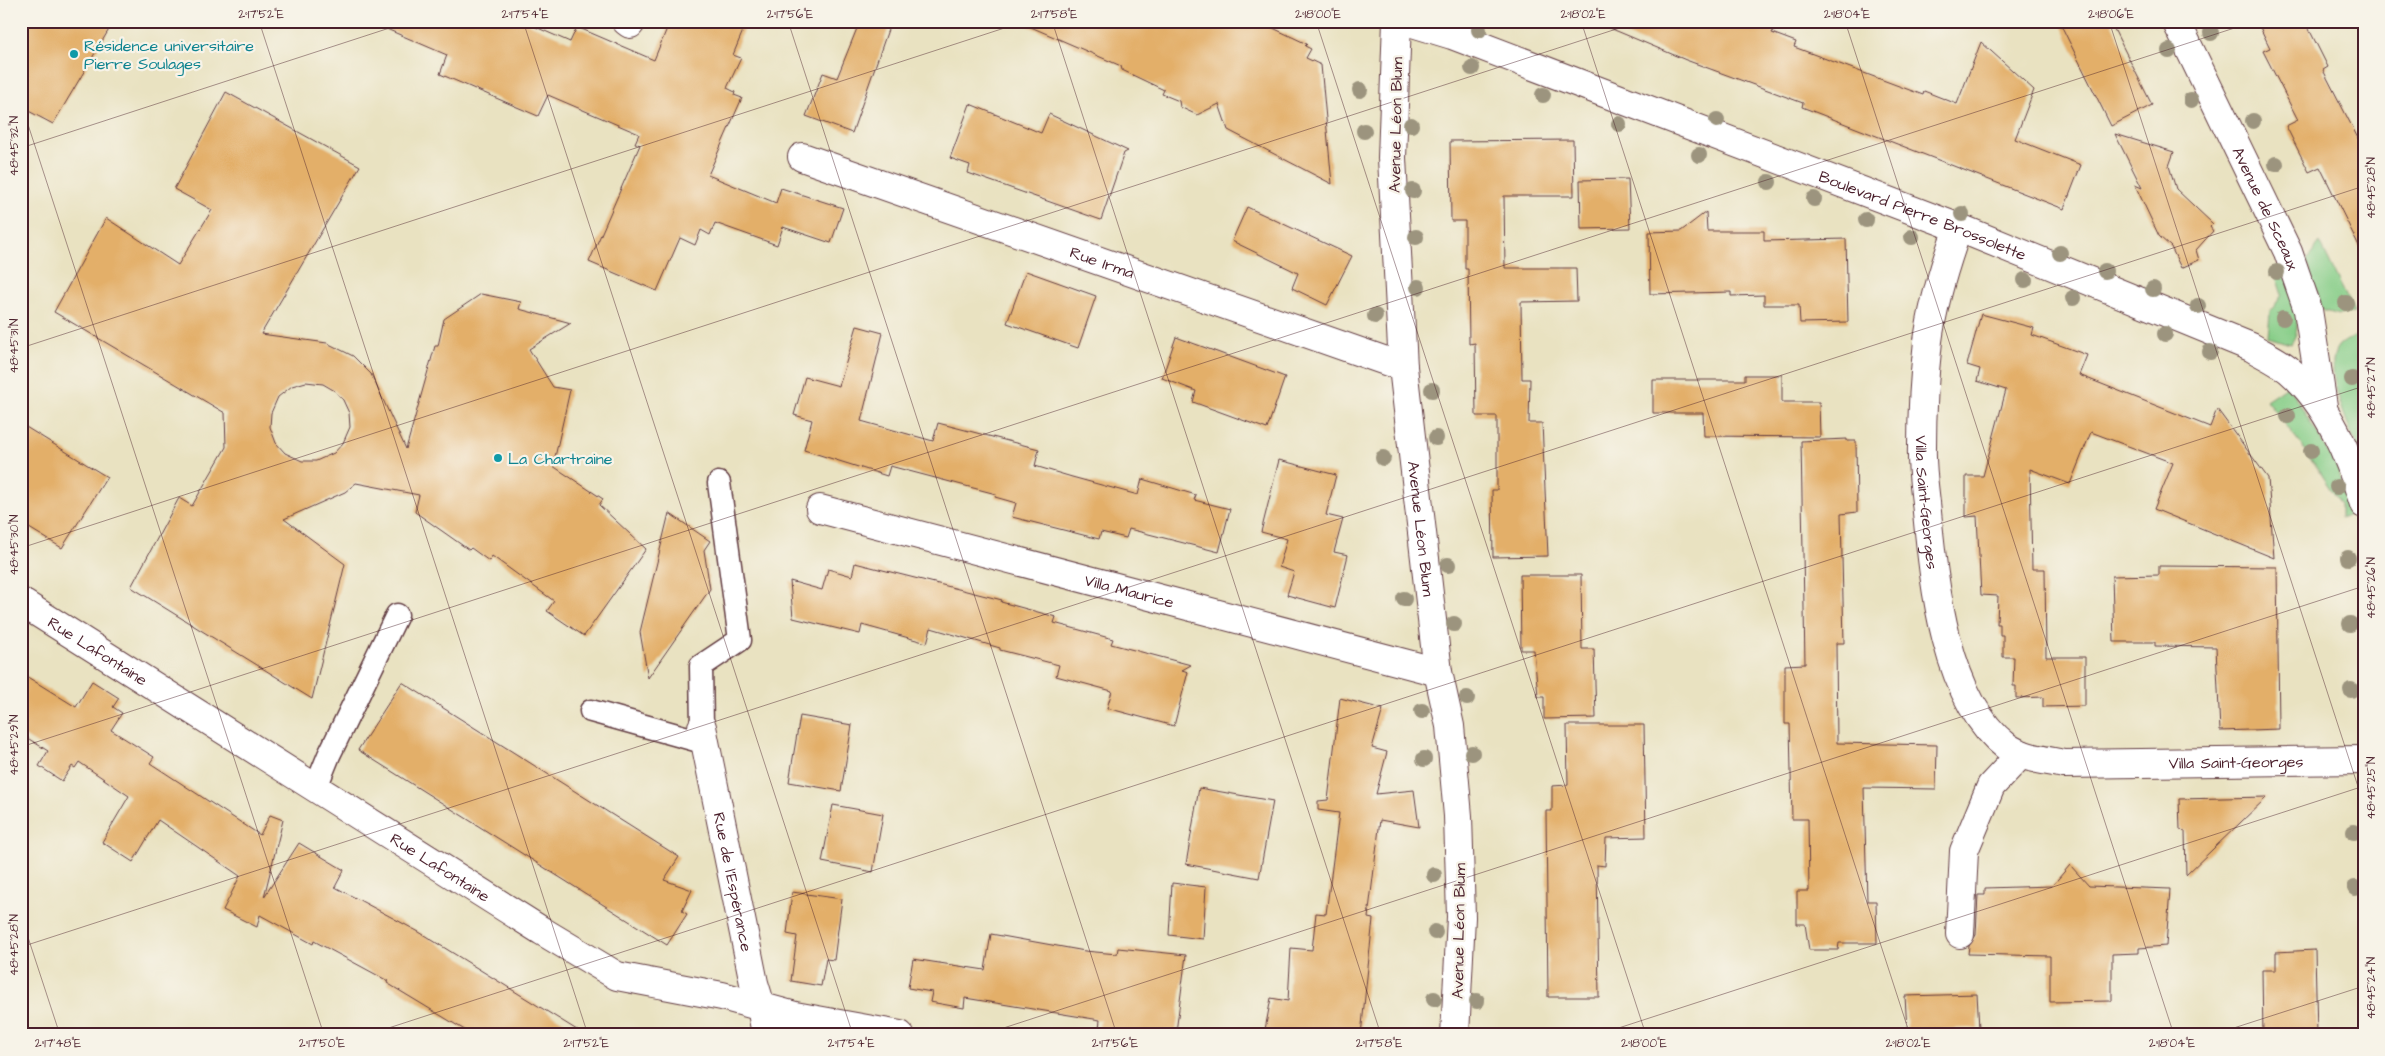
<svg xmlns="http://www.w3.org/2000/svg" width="2385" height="1056" font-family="'Architects Daughter',sans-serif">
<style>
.green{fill:#88ce89;stroke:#69765a}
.building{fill:#e3af69;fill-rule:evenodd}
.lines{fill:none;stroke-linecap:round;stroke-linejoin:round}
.service-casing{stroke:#623c42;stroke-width:25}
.minor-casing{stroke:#623c42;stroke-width:30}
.service{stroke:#fff;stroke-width:22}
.minor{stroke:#fff;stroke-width:28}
.tree{fill:#9c947e}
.ticks{fill:none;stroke:#4a1f2b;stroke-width:1;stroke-opacity:0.45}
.culture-dot{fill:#0f9aa8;stroke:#f7f3e8;stroke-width:2}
.labels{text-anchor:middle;stroke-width:4.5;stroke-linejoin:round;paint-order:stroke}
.culture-label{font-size:16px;fill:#0d838f;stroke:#f7f3e8;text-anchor:start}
.street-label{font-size:16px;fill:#4a1f2b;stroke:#f7f3e8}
.neatline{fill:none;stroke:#4a1f2b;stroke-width:2}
.ticks-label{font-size:12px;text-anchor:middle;fill:#4a1f2b}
</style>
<rect width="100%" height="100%" fill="#f7f3e8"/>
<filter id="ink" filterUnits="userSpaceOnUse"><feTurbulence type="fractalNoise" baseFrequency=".02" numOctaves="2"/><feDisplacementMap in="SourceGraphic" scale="10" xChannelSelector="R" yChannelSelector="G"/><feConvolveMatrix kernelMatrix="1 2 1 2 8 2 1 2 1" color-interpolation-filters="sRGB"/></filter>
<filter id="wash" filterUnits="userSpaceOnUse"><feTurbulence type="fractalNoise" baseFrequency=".0096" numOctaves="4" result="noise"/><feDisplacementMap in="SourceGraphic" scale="20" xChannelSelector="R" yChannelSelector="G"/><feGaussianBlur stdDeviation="1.12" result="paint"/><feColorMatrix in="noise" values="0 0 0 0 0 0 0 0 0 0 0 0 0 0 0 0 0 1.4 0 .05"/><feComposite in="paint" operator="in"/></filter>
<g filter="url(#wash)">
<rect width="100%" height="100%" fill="#e9e2c1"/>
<path class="green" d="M2320,243L2354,312L2339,315L2322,310L2306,261Z
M2283,267C2289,286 2307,328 2290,344L2268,337L2270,312L2282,295L2274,271Z
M2363,332L2364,334V462C2354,439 2319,366 2339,346C2345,340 2356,336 2363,332Z
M2288,385L2337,467L2353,513L2340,518V504L2300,443L2266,400Z"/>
<g id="blocks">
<path class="building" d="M21,21H114L53,124L21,107Z
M368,21H522L570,42L577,27L654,60L670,21H747L733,55L741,58L727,88L735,92L734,95L742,98L708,175L776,203L781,188L843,208L831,243L783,227L777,245L715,223L710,235L701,230L695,245L680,238L657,291L589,262L640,145L635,143L639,134L548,95L538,116L440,74L447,55Z
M860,21H891L852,133L806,116L823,73L837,78Z
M1017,21H1258L1307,44L1305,46L1311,49L1306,58L1321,65L1332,184L1228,130L1219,104L1197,115L1180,107L1179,101L1162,94L1164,90L1122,70L1121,66Z
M1593,21H1777L1772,33L1796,42L1794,47L1923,95L1924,91L1957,104L1981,42L2034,90L2015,139L2081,165L2064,209L1802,107L1803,103L1686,60Z
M2059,21H2110L2152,105L2111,126Z
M2257,21H2305L2328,67L2323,70L2364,150V256L2320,167L2309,172L2286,126L2298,120L2263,51L2270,48Z
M226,92L360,166L261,334L327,343L353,356L371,374L406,449L435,346H438L444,319L481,294L521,302L519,309L571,323L529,349L553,387L570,390L553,466L603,499L599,505L646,549L584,636L547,611L554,601L492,556L489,561L471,548L469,550L415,512L419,495L356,483L345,492L284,519L345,564L312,699L131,587L179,498L192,506L226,447L225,413L54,312L106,218L178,265L212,210L174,189ZM306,382L323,384L335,391L343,400L349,413L350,427L343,443L334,453L316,461H302L285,453L276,443L270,427L271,413L278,397L292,386Z
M970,104L1041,133L1049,114L1128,151L1124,153L1101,220L968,173L970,165L950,158Z
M2115,134L2174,152L2169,166L2176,189L2213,224L2210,227L2213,231L2196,250L2199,260L2181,268L2171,247L2159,236L2135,185L2142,188Z
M1573,140L1574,196H1504L1505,268H1576L1577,301L1521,302L1522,379H1530L1529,423H1542L1548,556L1493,557L1492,490H1497V416H1476L1475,343L1469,344L1468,269H1465V221H1451L1450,141Z
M1628,179L1630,228L1581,229L1580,180Z
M1247,207L1352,256L1327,305L1292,288L1298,273L1232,241Z
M1706,212L1707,231H1764V241L1846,239L1848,322L1800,323L1799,305H1764V295L1731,296V292L1650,294L1649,232L1681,231Z
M1026,271L1096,296L1078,348L1007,323Z
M1981,314L2034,328L2032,335L2087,355L2079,375L2210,427L2217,409L2268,478L2274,558L2154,509L2173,463L2091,432L2070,484L2030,469L2032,569H2045L2046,657H2085V706L2043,707V697L2016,698V686H2013L2014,657H2003V635H2000V624H1997L1998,596L1981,595L1977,516L1966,517V476H1983L2006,390L1977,381L1980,369L1967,365Z
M857,326L883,333L861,421L933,441L938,423L1039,449L1035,466L1072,477L1138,495L1142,479L1196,495L1194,500L1230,509L1219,552L1129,529L1126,538L1101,532L1099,539L1012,517L1016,503L995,497L996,494L890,466L887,476L804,450L812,420L794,415L805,377L839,386Z
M1176,337L1285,377L1267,429L1193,402L1196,391L1162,378Z
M1745,375H1782V402H1819L1820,437L1704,436L1703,413H1653V380H1745Z
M21,424L107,477L62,548L21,523Z
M1847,439V441H1856L1857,512L1841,514L1844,643H1836L1837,743L1937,745L1936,789L1864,788L1867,901H1876L1877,943H1839L1838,950H1809L1805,924H1797V891H1809L1808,819H1792L1790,724H1785V665L1805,664L1801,441Z
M1279,460L1336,475L1326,515L1343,519L1334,552L1348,555L1335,608L1287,595L1294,572L1279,567L1287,539L1261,532Z
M669,513L710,541L704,550L710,589L648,678L640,632Z
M855,563L1002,600L1001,602L1056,617L1054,623L1113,639L1111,644L1191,665L1182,670L1188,672L1174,726L1107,708L1112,691L1056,676L1059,665L1000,650V648L931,628L927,643L862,625L860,634L793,618L790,581L822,590L828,569L852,576Z
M2159,566L2277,567L2279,729L2220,731L2216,647L2155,646V642H2114L2112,576L2159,575Z
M1520,575H1581L1582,649H1594L1596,718L1544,719V697H1538L1534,650H1521Z
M21,673L76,707L92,681L119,698L113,707L122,713L111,730L154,757L150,763L260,835L270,815L283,820L264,897L299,843L344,870L335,887L419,932L585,1035H473L387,983L388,981L314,941L313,944L260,915L257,927L223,910L240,876L158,820L133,862L102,842L129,796L79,762L75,768L72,766L62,781L39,766L48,751L21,734Z
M402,682L679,857L664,880L692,890L682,911L687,914L667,945L358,750Z
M1340,698L1383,709L1372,748L1387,752L1376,794L1414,790L1419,827L1380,820L1368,918L1373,919L1361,1035H1264L1271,998L1288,1001L1291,948L1312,950L1316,913L1326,914L1339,813L1318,810V801L1328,800Z
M800,716L852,725L841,791L789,782Z
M1567,725H1644L1646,837L1606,838L1605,866L1597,865L1599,997H1548L1546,811H1552V786L1568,785Z
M1199,788L1273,801L1259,878L1186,864Z
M2267,797L2186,875L2185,831L2180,830L2179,799Z
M833,805L883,814L873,872L822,862Z
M2070,865L2089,886L2170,889L2166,946L2139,948V953L2112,954V1001L2050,1002V956L1968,954L1969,946L1976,935L1978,895H1985V888L2052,886Z
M1172,883L1206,887L1203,939L1169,935Z
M792,892L842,899L834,960L826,959L821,986L791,981L797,936L787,934Z
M991,934L1085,951L1117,954L1118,948L1186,955L1176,1032L1167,1030L1166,1035H1146L1099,1029L1100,1020L965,998L964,1008L930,1002L932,992L908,988L913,959L985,970Z
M2315,950L2317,1035H2263L2262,970H2276V952Z
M1977,994L1979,1028L1907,1030L1905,996Z"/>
</g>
</g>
<g filter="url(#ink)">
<use href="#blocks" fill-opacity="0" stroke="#623c42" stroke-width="1"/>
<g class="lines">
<defs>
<path id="service" d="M591,711L706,743
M702,727L701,666L740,640L719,483
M316,787L329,755L397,615"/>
<g id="minor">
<path d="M626,21L630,24"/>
<path id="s1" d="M1397,21L1392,158L1403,367L1438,672L1450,726L1458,816L1461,917L1455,1035"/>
<path id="s2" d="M1406,21L1452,35L1962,229L2251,347C2264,355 2279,361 2290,371C2329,405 2349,456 2364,504"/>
<path id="s3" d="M2176,21L2288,252L2308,310L2323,406"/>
<path id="s4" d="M802,157L1403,367"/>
<path id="s5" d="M1958,228C1945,264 1933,303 1928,341C1924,376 1922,413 1922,447C1921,468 1925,491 1927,512C1934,583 1945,699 2006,746C2022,758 2045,760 2064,764L2364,760"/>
<path id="s6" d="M820,509L1438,672"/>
<path id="s7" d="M21,602L542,931L617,976L722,996L795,1016L900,1035"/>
<path id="s8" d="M702,727L754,983L761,1006L766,1035"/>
<path d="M1960,934L1964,851L1991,786L2021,754"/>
</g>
</defs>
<use href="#service" class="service-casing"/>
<use href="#minor" class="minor-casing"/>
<use href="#service" class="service"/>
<use href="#minor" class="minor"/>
</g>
<g class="tree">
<circle cx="1479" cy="30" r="8"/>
<circle cx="2211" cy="33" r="8"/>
<circle cx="2169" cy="51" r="8"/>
<circle cx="1472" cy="68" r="8"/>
<circle cx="1360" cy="90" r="8"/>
<circle cx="1543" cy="95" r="8"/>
<circle cx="2191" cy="100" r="8"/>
<circle cx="1717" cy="120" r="8"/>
<circle cx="2253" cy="121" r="8"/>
<circle cx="1619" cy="124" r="8"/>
<circle cx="1411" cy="125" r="8"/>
<circle cx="1364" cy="131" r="8"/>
<circle cx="1699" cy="155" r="8"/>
<circle cx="2276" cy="164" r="8"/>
<circle cx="1769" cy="182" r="8"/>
<circle cx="1413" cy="191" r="8"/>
<circle cx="1814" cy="199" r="8"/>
<circle cx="1962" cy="214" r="8"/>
<circle cx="1866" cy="220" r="8"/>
<circle cx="1416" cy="237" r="8"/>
<circle cx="1912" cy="237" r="8"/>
<circle cx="2060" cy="253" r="8"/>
<circle cx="2105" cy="271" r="8"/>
<circle cx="2277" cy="272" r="8"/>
<circle cx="2025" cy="280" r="8"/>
<circle cx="1418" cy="287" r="8"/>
<circle cx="2153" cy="289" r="8"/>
<circle cx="2073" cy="298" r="8"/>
<circle cx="2346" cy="303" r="8"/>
<circle cx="2198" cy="306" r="8"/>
<circle cx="1375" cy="316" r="8"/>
<circle cx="2283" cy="318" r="8"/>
<circle cx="2165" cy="334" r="8"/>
<circle cx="2210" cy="352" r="8"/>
<circle cx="2352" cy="379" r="8"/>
<circle cx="1432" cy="390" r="8"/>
<circle cx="2288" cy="416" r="8"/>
<circle cx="1436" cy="438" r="8"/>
<circle cx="2311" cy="451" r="8"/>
<circle cx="1383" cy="458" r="8"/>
<circle cx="2337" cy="487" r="8"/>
<circle cx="2348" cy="558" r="8"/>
<circle cx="1448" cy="565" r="8"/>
<circle cx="1404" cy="599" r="8"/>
<circle cx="1454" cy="624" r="8"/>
<circle cx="2350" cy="624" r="8"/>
<circle cx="2351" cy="690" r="8"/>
<circle cx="1467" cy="698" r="8"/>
<circle cx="1422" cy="711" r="8"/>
<circle cx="1472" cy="753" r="8"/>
<circle cx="1424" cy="759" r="8"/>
<circle cx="2354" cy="832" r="8"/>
<circle cx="1434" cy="875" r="8"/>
<circle cx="2355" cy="888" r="8"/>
<circle cx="1435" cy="932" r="8"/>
<circle cx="1434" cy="999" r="8"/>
<circle cx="1477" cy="1001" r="8"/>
</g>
</g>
<path class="ticks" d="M259,21L588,1035M523,21L853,1035M788,21L1117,1035M1052,21L1381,1035M1316,21L1646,1035M1581,21L1910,1035M1845,21L2174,1035M2109,21L2364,805M21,103L324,1035M21,148L411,21M21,348L1026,21M21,548L1641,21M21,747L2256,21M21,916L60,1035M21,947L2364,186M367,1035L2364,386M982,1035L2364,586M1597,1035L2364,786M2212,1035L2364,986"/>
<g class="culture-dot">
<circle cx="74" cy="54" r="5"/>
<circle cx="498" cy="458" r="5"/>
</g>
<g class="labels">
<g class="culture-label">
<text x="84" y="51">Résidence universitaire<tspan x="84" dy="18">Pierre Soulages</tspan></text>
<text x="508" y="464">La Chartraine</text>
</g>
<g class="street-label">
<text transform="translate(1395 125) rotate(-89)" y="6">Avenue Léon Blum</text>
<text dy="6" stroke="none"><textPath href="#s3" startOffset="208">Avenue de Sceaux</textPath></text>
<text dy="6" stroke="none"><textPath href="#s2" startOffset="552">Boulevard Pierre Brossolette</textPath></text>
<text dy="6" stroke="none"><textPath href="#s4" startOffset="318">Rue Irma</textPath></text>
<text dy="6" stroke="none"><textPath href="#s5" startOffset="279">Villa Saint-Georges</textPath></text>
<text dy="6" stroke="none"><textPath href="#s1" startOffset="509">Avenue Léon Blum</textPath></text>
<text dy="6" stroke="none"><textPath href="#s6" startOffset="320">Villa Maurice</textPath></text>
<text dy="6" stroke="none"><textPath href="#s7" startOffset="91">Rue Lafontaine</textPath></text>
<text dy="6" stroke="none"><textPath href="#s5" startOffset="775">Villa Saint-Georges</textPath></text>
<text dy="6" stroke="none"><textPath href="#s7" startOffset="496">Rue Lafontaine</textPath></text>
<text dy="6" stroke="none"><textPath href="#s8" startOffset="158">Rue de l'Espérance</textPath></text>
<text transform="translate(1458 931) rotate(-89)" y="6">Avenue Léon Blum</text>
</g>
</g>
<rect width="2385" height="1056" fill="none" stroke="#f7f3e8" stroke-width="55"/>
<rect x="28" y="28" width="2330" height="1000" class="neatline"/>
<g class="ticks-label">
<text x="261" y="18">2°17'52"E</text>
<text x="525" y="18">2°17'54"E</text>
<text x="790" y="18">2°17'56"E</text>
<text x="1054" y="18">2°17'58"E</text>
<text x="1318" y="18">2°18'00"E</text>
<text x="1583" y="18">2°18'02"E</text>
<text x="1847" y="18">2°18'04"E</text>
<text x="2111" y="18">2°18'06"E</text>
<text transform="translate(14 146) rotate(-90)" y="4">48°45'32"N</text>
<text transform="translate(2371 188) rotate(-90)" y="4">48°45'28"N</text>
<text transform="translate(14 346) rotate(-90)" y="4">48°45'31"N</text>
<text transform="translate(2371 388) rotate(-90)" y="4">48°45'27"N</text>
<text transform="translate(14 545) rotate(-90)" y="4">48°45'30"N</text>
<text transform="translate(2371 588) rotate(-90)" y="4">48°45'26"N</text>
<text transform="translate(14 745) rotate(-90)" y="4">48°45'29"N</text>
<text transform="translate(2371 788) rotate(-90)" y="4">48°45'25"N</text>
<text transform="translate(14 945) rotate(-90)" y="4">48°45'28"N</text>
<text transform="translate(2371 988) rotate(-90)" y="4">48°45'24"N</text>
<text x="58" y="1047">2°17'48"E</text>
<text x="322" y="1047">2°17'50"E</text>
<text x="586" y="1047">2°17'52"E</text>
<text x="851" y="1047">2°17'54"E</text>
<text x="1115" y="1047">2°17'56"E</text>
<text x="1379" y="1047">2°17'58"E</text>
<text x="1644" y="1047">2°18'00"E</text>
<text x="1908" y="1047">2°18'02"E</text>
<text x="2172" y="1047">2°18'04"E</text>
</g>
</svg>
